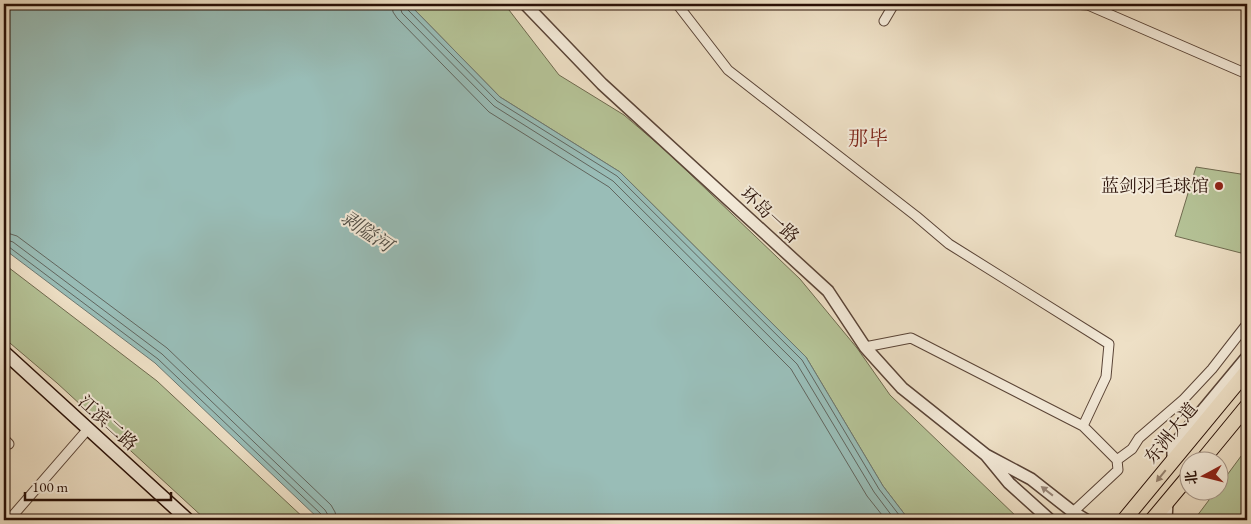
<svg xmlns="http://www.w3.org/2000/svg" width="1251" height="524" font-family="'EB Garamond','Noto Serif SC',serif">
<style>
.green{fill:#b5c397;stroke:#6f6a4f}
.water{fill:#99bdb7;stroke:#6c7871}
.lines{fill:none;stroke-linecap:round;stroke-linejoin:round}
.shore{stroke:#61665f;stroke-width:1}
.minor-casing{stroke:#5a4437;stroke-width:11}
.tertiary-casing{stroke:#5a4437;stroke-width:14}
.secondary-casing{stroke:#291007;stroke-width:15}
.primary-casing{stroke:#291007;stroke-width:16}
.minor{stroke:#f4ebda;stroke-width:9}
.tertiary{stroke:#f4ebda;stroke-width:11}
.secondary{stroke:#f4ebda;stroke-width:12}
.primary{stroke:#eee0c6;stroke-width:14}
.oneway{fill:#958270}
.oneway2{fill:#99887b}
.poi-dot{fill:#8f2418;stroke:#f4ebda;stroke-width:2}
.labels{text-anchor:middle;stroke-width:4;stroke-linejoin:round;paint-order:stroke}
.poi-label{font-size:18px;fill:#291007;stroke:#f4ebda;text-anchor:end}
.street-label{font-size:18px;fill:#291007;stroke:#f4ebda}
.water-label{font-size:19px;font-style:italic;fill:#504d45;stroke:#f4ebda}
.quarter-label{font-size:20px;fill:#7a1f14;stroke:#f4ebda}
</style>
<rect width="100%" height="100%" fill="#eee0c6"/>
<filter id="stains"><feTurbulence type="fractalNoise" baseFrequency=".004" numOctaves="4"/><feColorMatrix values="0 0 0 0 .2 0 0 0 0 .09 0 0 0 0 .02 0 0 0 .5 -.17"/></filter>
<radialGradient id="worn" r=".72"><stop offset=".6" stop-color="#630" stop-opacity="0"/><stop offset="1" stop-color="#630" stop-opacity=".3"/></radialGradient>
<path class="green" d="M409,4H502L509,10L559,75L624,115L665,150L800,279L857,348L890,395L1020,520H909L883,486L806,357L620,172L500,97Z
M1196,167L1247,175V231L1241,253L1175,236Z
M4,264L157,381L306,520H206L57,383L4,338Z
M1247,448V520H1194L1215,492H1218L1219,486Z"/>
<path class="water" d="M4,4H409L500,97L620,172L806,357L883,486L909,520H320L155,363L4,249Z"/>
<g class="lines">
<path class="shore" d="M392,4L393,12L397,18L489,112L609,187L791,369L867,496L886,520
M399,4L402,13L494,106L613,181L797,364L874,492L895,520
M405,4L407,9L497,101L617,176L802,360L879,489L903,520
M4,232L17,236L167,348L331,505L335,512L337,520
M4,239L13,242L162,354L325,510L328,515L329,520
M4,246L9,247L158,359L321,514L323,520"/>
<defs>
<path id="minor" d="M677,4L728,70L916,216L949,244L1109,344L1106,377L1083,426L1117,460L1118,470L1073,512
M963,4H977
M1073,4L1088,5L1247,74
M884,21L894,4
M865,347L911,338L1083,426
M4,439L9,444
M1117,460L1132,449L1139,438L1183,400L1212,369L1247,324
M9,520L88,429"/>
<path id="tertiary" d="M525,4L602,84L828,291L865,347L902,388L986,455
M1173,460V446L1247,357
M1050,520L1009,483L986,455L1031,479L1073,512L1086,520
M1166,520L1167,502"/>
<path id="secondary" d="M4,352L188,520"/>
<path id="primary" d="M1201,462L1247,406
M1124,520L1247,371
M1152,520L1188,477"/>
</defs>
<use href="#minor" class="minor-casing"/>
<use href="#tertiary" class="tertiary-casing"/>
<use href="#secondary" class="secondary-casing"/>
<use href="#primary" class="primary-casing"/>
<use href="#minor" class="minor"/>
<use href="#tertiary" class="tertiary"/>
<use href="#secondary" class="secondary"/>
<use href="#primary" class="primary"/>
</g>
<defs><path id="oneway-solid" d="M-6-.8H1V-3.2L6.5 0L1 3.2V.8H-6Z" transform="scale(1.25)"/></defs>
<use class="oneway" href="#oneway-solid" transform="translate(1161 476) rotate(129)"/>
<use class="oneway2" href="#oneway-solid" transform="translate(1047 491) rotate(-142)"/>
<circle class="poi-dot" cx="1219" cy="186" r="5"/>
<g class="labels">
<g class="poi-label">
<text x="1209" y="192">蓝剑羽毛球馆</text>
</g>
<g class="street-label">
<text transform="translate(770 215) rotate(43)" y="6">环岛一路</text>
<text transform="translate(108 423) rotate(42)" y="6">江滨二路</text>
<text transform="translate(1171 433) rotate(-51)" y="6">东洲大道</text>
</g>
<g class="water-label">
<text transform="translate(367 231) rotate(34)" y="7">剥隘河</text>
</g>
<g class="quarter-label">
<text x="868" y="145">那毕</text>
</g>
</g>
<rect width="1251" height="524" fill="none" stroke="#eee0c6" stroke-width="20"/>
<rect x="5" y="5" width="1241" height="514" fill="none" stroke="#291007" stroke-width="2.5"/>
<rect x="10" y="10" width="1231" height="504" fill="none" stroke="#291007"/>
<g transform="translate(1204 476) rotate(263)"><circle r="24" fill="#f4ebda" stroke="#a39386"/>
<path d="M0-4L9 19L0 12L-9 19Z" fill="#8f2418"/>
<text y="-8" font-size="14" font-weight="bold" text-anchor="middle" fill="#291007">北</text>
</g>
<path d="M25 492v8h146v-8" fill="none" stroke="#291007" stroke-width="2.5"/>
<text x="32" y="492" font-size="15" fill="#291007" stroke="#f4ebda" stroke-width="4" paint-order="stroke">100 m</text>
<rect width="100%" height="100%" filter="url(#stains)"/>
<rect width="100%" height="100%" fill="url(#worn)"/>
</svg>
